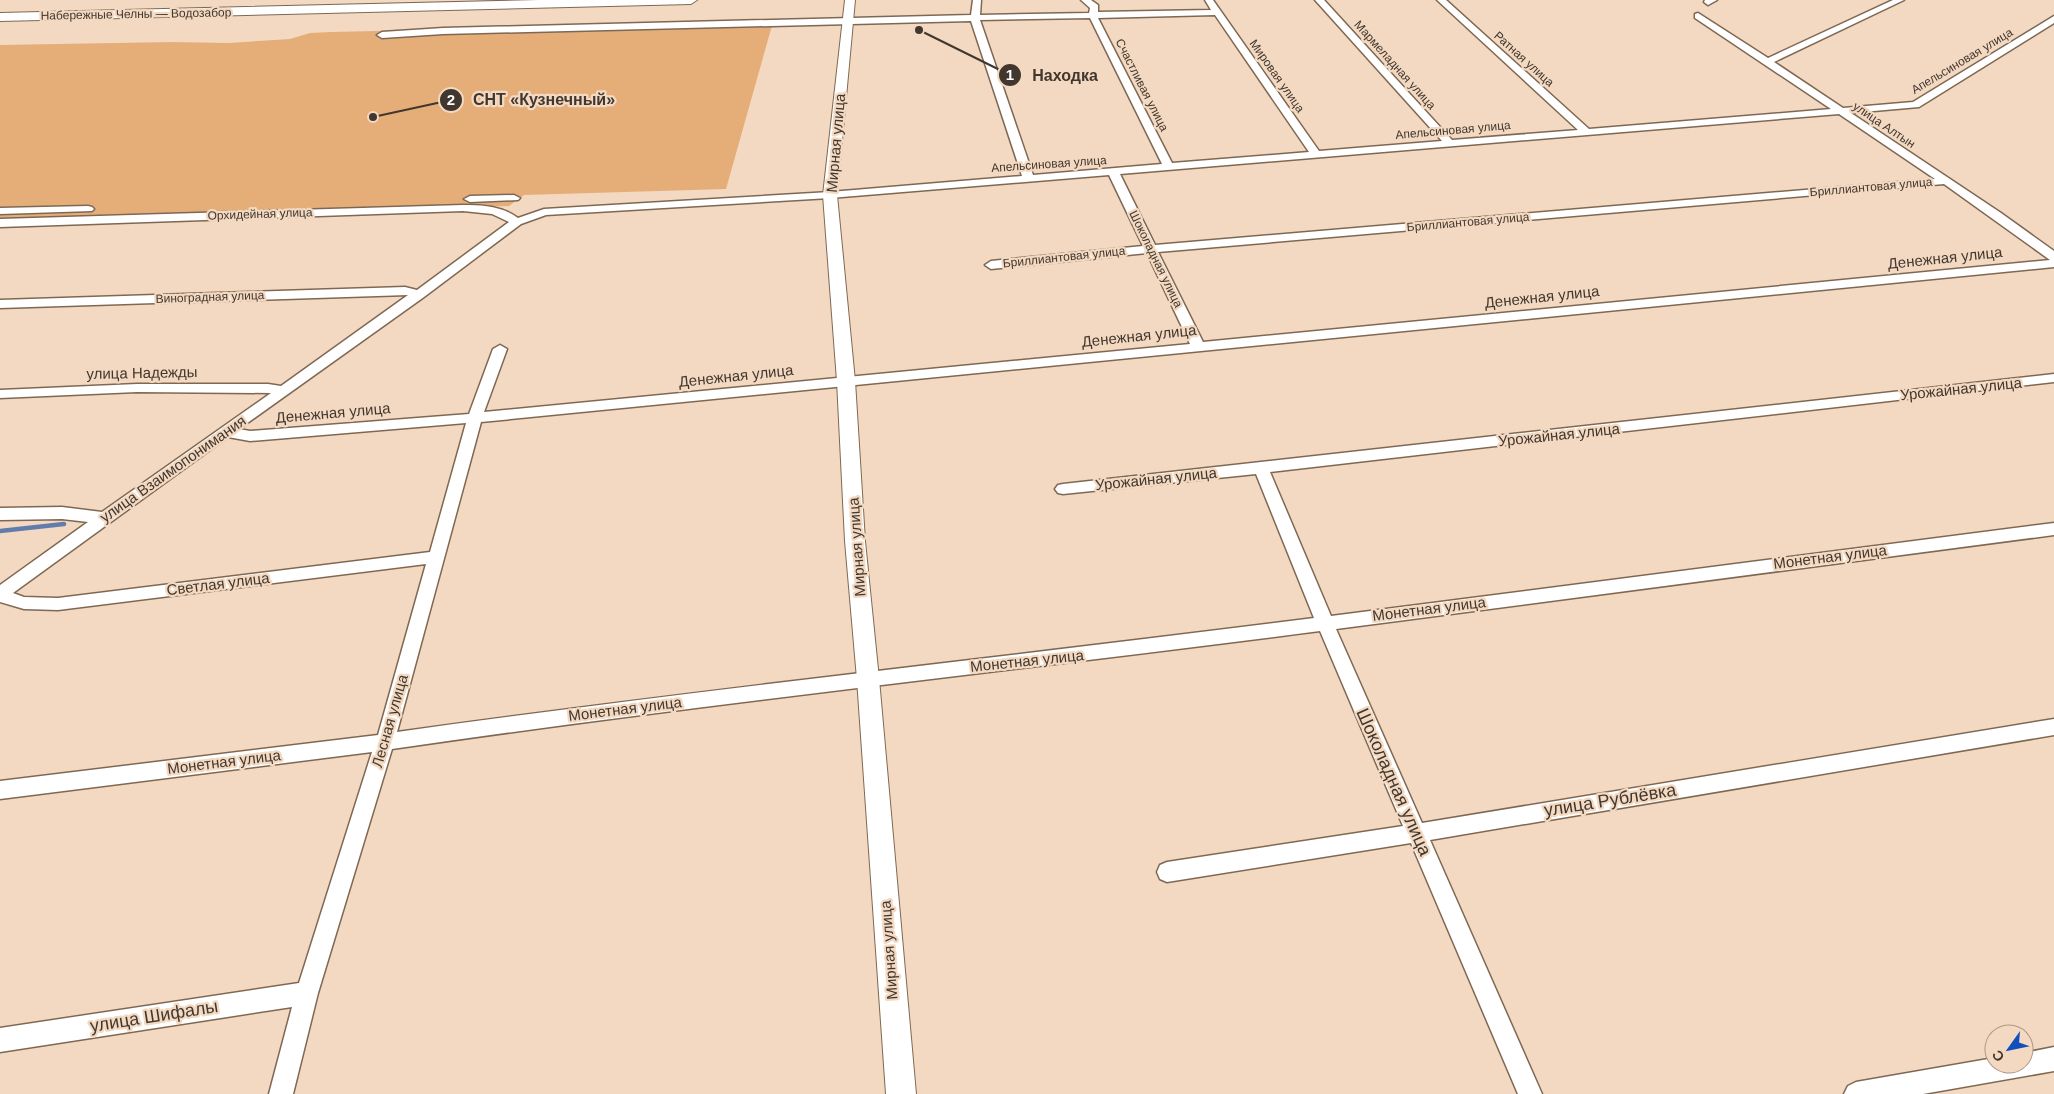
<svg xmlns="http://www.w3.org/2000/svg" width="2054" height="1094" font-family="Arial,sans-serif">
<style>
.green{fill:#e5ae79}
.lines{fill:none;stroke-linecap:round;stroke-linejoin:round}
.stream{stroke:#627cac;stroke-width:4.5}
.minor-casing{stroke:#7f6853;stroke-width:3}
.tertiary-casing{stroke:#7f6853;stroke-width:2}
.secondary-casing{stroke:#7f6853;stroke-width:2}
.minor{fill:#fff;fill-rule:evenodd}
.tertiary{fill:#fff;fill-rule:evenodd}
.secondary{fill:#fff;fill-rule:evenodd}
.labels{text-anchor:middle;stroke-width:4.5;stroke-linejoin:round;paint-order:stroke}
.far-street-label{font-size:12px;fill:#42372e;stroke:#f3d9c1}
.street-label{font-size:15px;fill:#42372e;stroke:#f3d9c1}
.near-street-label{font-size:18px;fill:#42372e;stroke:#f3d9c1}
.leader{fill:none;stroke:#42372e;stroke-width:2}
.callout-dot{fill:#42372e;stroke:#f3d9c1;stroke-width:2}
.mark-label{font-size:15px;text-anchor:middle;font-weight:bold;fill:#fff}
.callout-label{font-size:16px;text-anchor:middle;font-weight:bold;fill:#42372e;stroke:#f3d9c1;stroke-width:4.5;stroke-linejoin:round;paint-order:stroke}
</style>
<rect width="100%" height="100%" fill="#f3d9c1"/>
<path class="green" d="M773,22L726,189L524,195L509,206L0,219V45L172,42L229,43L290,39L310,33L331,32Z"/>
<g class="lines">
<path class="stream" d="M0,531L64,524"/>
<defs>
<path id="minor" d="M973,0H981L980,15L1089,13L1090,8L1081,0H1091L1098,5V12L1211,10L1205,0H1213L1319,151L1442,141L1315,0H1324L1452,140L1578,130L1437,0H1446L1589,129L1831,109L1695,18V14L1698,13L1768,58L1893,0H1904L1774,62L1843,108L1913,102L2054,16V23L1919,107L1851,113L2001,213L2054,251V267L481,422L397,732C702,689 1009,657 1314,618L1256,474L1063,494L1058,493L1055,489L1058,485L1063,484L2054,374V382L1270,472L1331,616L2054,523V535L1336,629L1422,823L2054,719V735L1430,840L1542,1094H1518L1411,843L1167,882L1160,879L1157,872L1160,865L1167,862L1403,826L1320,631C1011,671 701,704 392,749L318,993L293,1094H269L292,1007L0,1052V1028L299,983L372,752L0,799V781L378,735L426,564L58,610L24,609L0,602V585L88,522L62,519L0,520V508L62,507L102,512L271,393L137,392L0,398V390L137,384H268L281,386L408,295L0,308V300L405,287L417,290L509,222L492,214L463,211L0,227V219L463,205C482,205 502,206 518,218L544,209L830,192L1022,176L971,21L443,34L382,38L377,35L382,32L443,28L971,15ZM1215,15L1309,152L1172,163L1098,18ZM1090,18L1162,164L1033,175L980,20ZM1839,114L1935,179L1155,245L1120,174ZM1109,175L1143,246L991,261L985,265L991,269L1147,253L1190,344L484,412L507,349L500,345L493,349L469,414L250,431L239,429L424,297L521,224L546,215L830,198ZM1944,184L2050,260L1203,342L1158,252ZM466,423L430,552L58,598L24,597L13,593L228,437L250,441Z
M1705,0H1717L1708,5L1704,2Z
M514,195L520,198L518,200L470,202L464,199L470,196Z
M88,206L92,207L94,209L92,211L0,214V208Z
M2054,1047V1071L1923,1094H1844L1848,1086L1856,1082L1994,1058V1064H2024V1053Z"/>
<path id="tertiary" d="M845,0H855L837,195L855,381L865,541L879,679L916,1094H886L857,679L845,541L837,381L823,195Z"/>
<path id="secondary" d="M538,0H697L691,4L0,21V13Z"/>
</defs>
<use href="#minor" class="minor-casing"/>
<use href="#tertiary" class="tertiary-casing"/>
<use href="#secondary" class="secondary-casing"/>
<use href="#minor" class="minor"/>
<use href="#tertiary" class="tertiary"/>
<use href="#secondary" class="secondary"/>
</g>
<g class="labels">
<g class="far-street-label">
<text transform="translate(136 14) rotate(-1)" y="4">Набережные Челны — Водозабор</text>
<text transform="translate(1524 59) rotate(42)" y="4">Ратная улица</text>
<text transform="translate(1962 61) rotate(-31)" y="4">Апельсиновая улица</text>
<text transform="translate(1395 65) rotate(48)" y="4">Мармеладная улица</text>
<text transform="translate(1277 76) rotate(55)" y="4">Мировая улица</text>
<text transform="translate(1142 85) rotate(63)" y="4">Счастливая улица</text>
<text transform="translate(1884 125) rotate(34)" y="4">улица Алтын</text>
<text transform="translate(1453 130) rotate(-5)" y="4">Апельсиновая улица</text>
<text transform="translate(1049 164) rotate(-4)" y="4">Апельсиновая улица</text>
<text transform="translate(1871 187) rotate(-5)" y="4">Бриллиантовая улица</text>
<text transform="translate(260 214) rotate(-2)" y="4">Орхидейная улица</text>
<text transform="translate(1468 222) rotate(-5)" y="4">Бриллиантовая улица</text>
<text transform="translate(1064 257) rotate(-6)" y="4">Бриллиантовая улица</text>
<text transform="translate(1156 259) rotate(64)" y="4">Шоколадная улица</text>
<text transform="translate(210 297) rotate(-2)" y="4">Виноградная улица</text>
</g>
<g class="street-label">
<text transform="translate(836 143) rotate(-85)" y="5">Мирная улица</text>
<text transform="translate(1945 258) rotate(-6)" y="5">Денежная улица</text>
<text transform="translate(1542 297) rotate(-6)" y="5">Денежная улица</text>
<text transform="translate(1139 336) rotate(-6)" y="5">Денежная улица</text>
<text transform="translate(142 373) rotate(-1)" y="5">улица Надежды</text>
<text transform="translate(736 376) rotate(-6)" y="5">Денежная улица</text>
<text transform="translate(1961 389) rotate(-6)" y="5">Урожайная улица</text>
<text transform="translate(333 413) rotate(-5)" y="5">Денежная улица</text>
<text transform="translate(1559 435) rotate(-6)" y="5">Урожайная улица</text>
<text transform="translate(173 469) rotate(-35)" y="5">улица Взаимопонимания</text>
<text transform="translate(1156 479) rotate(-6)" y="5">Урожайная улица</text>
<text transform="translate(857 547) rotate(-94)" y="5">Мирная улица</text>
<text transform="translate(1830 557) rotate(-7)" y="5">Монетная улица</text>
<text transform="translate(218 584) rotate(-7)" y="5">Светлая улица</text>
<text transform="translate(1429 609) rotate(-7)" y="5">Монетная улица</text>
<text transform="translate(1027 661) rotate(-6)" y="5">Монетная улица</text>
<text transform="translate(625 709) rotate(-7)" y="5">Монетная улица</text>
<text transform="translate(390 721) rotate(-74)" y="5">Лесная улица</text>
<text transform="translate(224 762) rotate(-7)" y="5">Монетная улица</text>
<text transform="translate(889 950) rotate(-94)" y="5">Мирная улица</text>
</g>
<g class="near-street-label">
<text transform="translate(1394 782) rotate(66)" y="6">Шоколадная улица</text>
<text transform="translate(1610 800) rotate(-9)" y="6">улица Рублёвка</text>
<text transform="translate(154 1016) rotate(-9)" y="6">улица Шифалы</text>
</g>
</g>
<path class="leader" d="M919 30L1010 75M373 117L451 100"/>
<g class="callout-dot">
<circle cx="919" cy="30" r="5"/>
<circle cx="373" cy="117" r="5"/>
<circle cx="1010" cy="75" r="12"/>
<circle cx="451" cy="100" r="12"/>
</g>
<g class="mark-label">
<text x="1010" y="80">1</text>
<text x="451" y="105">2</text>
</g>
<g class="callout-label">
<text x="1065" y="81">Находка</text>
<text x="544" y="105">СНТ «Кузнечный»</text>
</g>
<g transform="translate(2009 1049) rotate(237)"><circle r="24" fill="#f3d9c1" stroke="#ac9886"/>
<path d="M0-4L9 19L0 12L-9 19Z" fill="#124fba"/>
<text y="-8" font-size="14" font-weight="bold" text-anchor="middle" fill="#42372e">С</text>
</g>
</svg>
